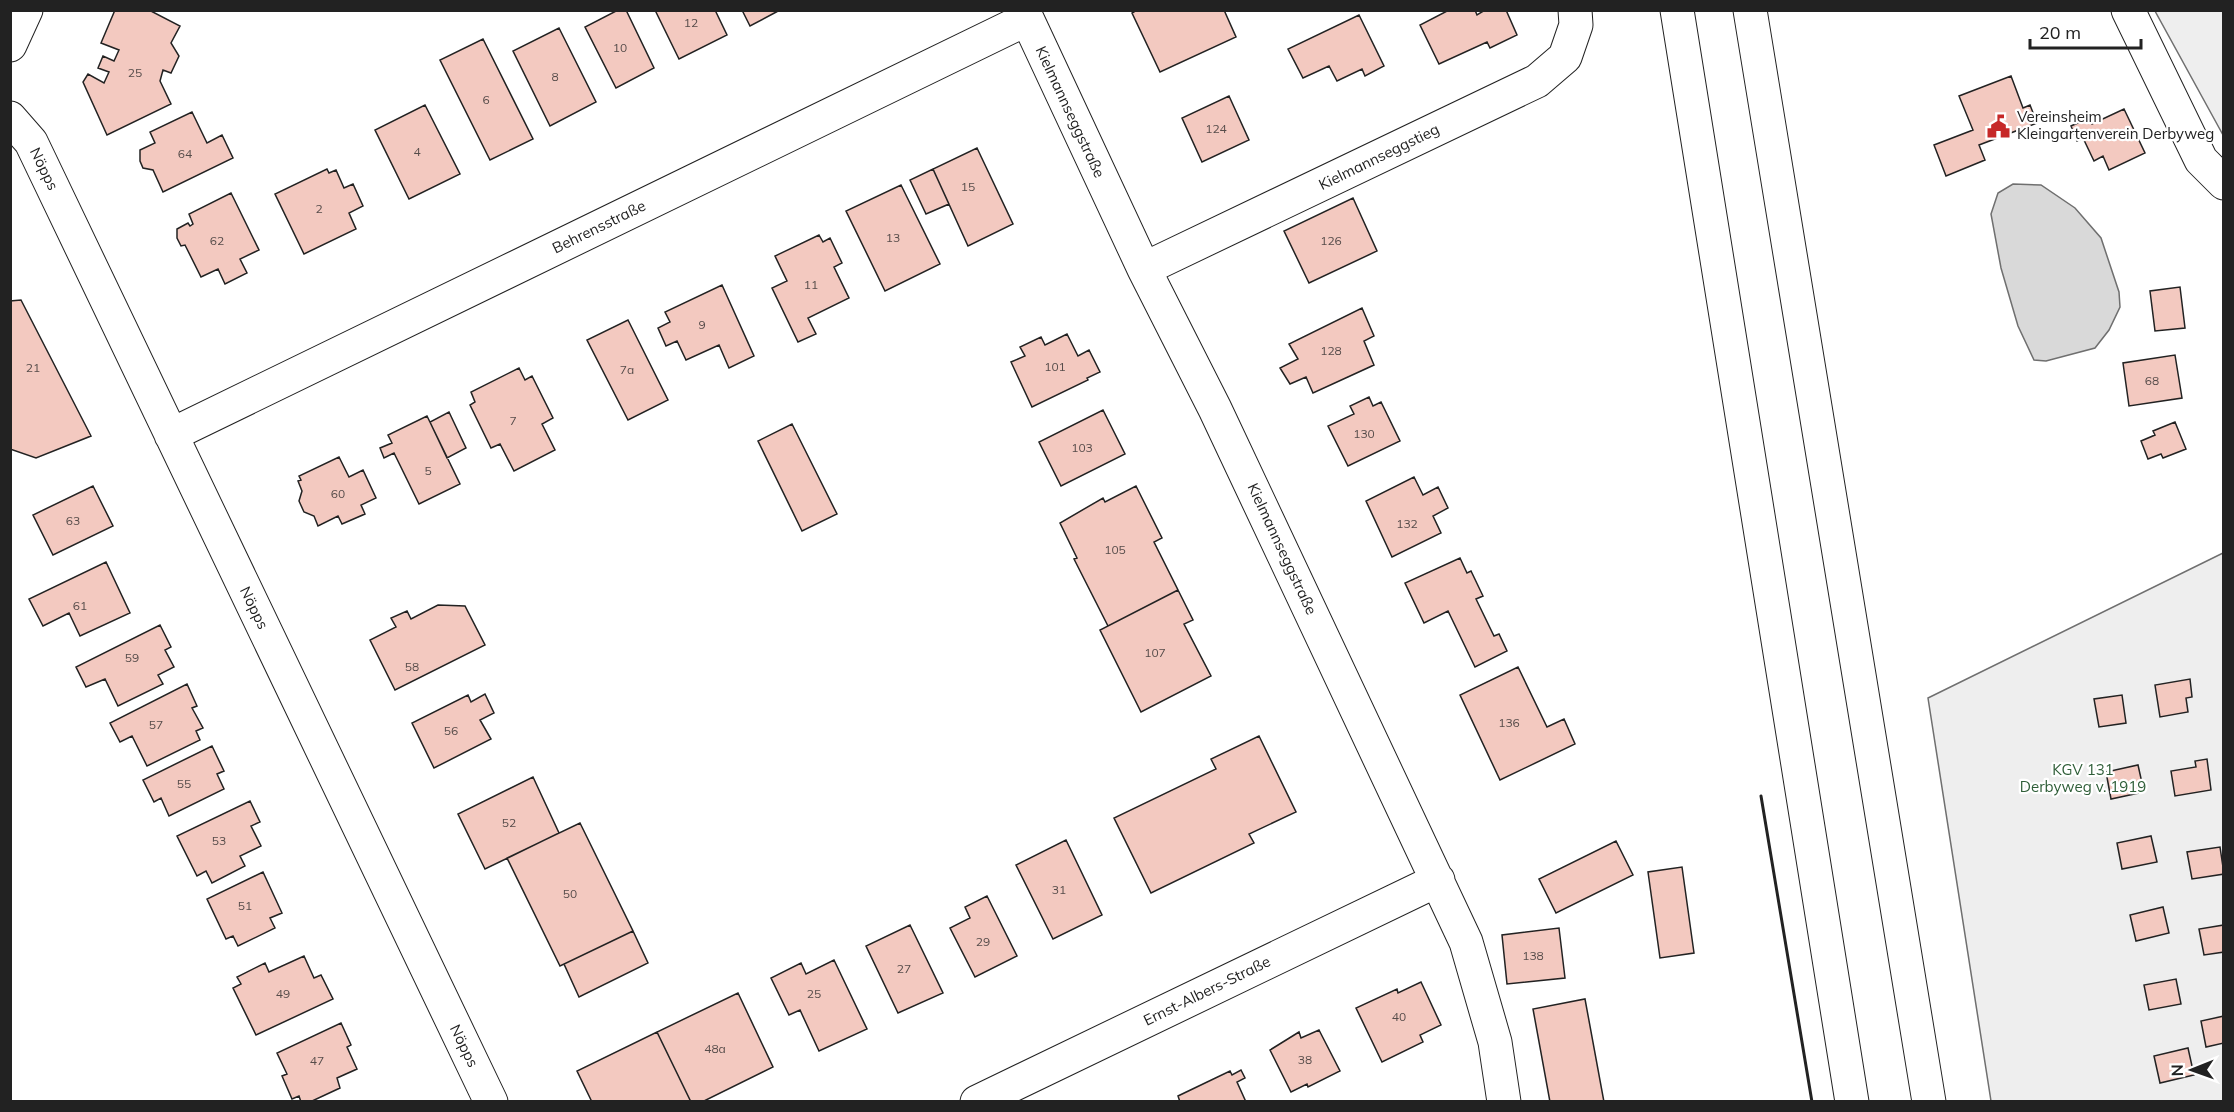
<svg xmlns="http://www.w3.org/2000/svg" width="2234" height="1112" font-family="Mulish,sans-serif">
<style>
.green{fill:#eee;stroke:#6f6f6f;stroke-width:1.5}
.water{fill:#d9d9d9;stroke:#6f6f6f;stroke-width:1.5}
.building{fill:#f3c9c0;stroke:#222;stroke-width:1.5}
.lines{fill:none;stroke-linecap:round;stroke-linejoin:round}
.street-casing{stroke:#222;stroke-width:35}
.highway-casing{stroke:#222;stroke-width:35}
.street{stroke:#fff;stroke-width:33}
.highway{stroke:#fff;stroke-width:33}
.wall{stroke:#222;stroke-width:3}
.labels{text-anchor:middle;stroke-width:4.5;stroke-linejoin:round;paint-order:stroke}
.number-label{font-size:12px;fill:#564c4a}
.street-label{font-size:15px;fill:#222;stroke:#fff}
.poi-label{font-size:15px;fill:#222;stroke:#fff;text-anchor:start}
.park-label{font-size:15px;fill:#2f5e38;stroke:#fff}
</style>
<rect width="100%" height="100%" fill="#fff"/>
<path class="green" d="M2155,11H2223V135Z
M2223,553V1101H1991L1928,698Z"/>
<path class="water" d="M2013,184L2041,185L2075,208L2101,238L2119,292L2120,307L2109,330L2095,348L2046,361L2034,360L2018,326L2001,268L1991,214L1998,193Z"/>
<path class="building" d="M115,10H149L180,26L171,43L179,56L171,73L163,70L160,81L171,104L107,135L83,82L88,74L104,83L109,72L98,68L103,56L114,61L119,50L101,43Z
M618,10H626L654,68L616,88L585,27Z
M655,10H715L727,35L679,59Z
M742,10H780L750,26Z
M1137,10H1224L1236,37L1160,72L1132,13Z
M1449,10H1475L1477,15L1485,10H1506L1517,35L1490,48L1487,42L1439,64L1420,25Z
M1359,15L1384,66L1365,76L1362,69L1337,81L1329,66L1303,78L1288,49Z
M559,28L596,102L550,126L513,51Z
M483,39L533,139L490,160L440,60Z
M2011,76L2023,108L2030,105L2037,123L1979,145L1985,160L1946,176L1934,145L1973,130L1959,96Z
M1229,96L1249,140L1202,162L1182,118Z
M425,105L460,174L409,199L375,130Z
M2124,109L2145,153L2109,170L2103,156L2094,161L2083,138L2077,141L2071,126L2089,118L2092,124Z
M192,112L207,143L222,135L233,158L163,192L153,170L143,168L140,161V150L155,143L150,132Z
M977,148L1013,224L968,246L933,169Z
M327,169L329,173L336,170L344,188L353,184L363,206L349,213L356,229L304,254L275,194Z
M933,169L949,204L926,214L910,180Z
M901,185L940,264L885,291L846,211Z
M231,193L259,250L240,259L247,273L225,284L218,269L201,277L185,245L181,246L177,238V229L188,223L190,226L193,224L189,214Z
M1353,198L1377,251L1309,283L1284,231Z
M819,235L823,242L830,238L842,263L834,267L849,298L808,318L816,334L798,342L772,288L787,281L775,256Z
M722,285L754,356L729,368L719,345L686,360L677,341L666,346L658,328L670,322L665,312Z
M2180,287L2185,328L2155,331L2150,291Z
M21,300L91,436L36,458L10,449V301Z
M1362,308L1374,336L1364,341L1374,365L1313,393L1306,377L1290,384L1280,368L1298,359L1289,344Z
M628,320L668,400L628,420L587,340Z
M1067,334L1078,356L1089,350L1100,372L1087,378L1088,380L1032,407L1011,362L1025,356L1020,347L1041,337L1045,345Z
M2175,355L2182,398L2129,406L2123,363Z
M519,368L525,380L532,376L553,418L542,424L555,450L514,471L500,444L491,448L470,405L475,402L471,392Z
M1369,397L1373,406L1381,402L1400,441L1348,466L1328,426L1354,414L1350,406Z
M1103,410L1125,454L1061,486L1039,442Z
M449,412L466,448L447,458L430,422Z
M427,416L460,484L419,504L394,453L384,458L380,448L392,443L388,435Z
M2175,422L2186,449L2163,458L2161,454L2148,459L2141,441L2155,435L2153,431Z
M792,424L837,514L802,531L758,441Z
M339,457L349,477L363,470L376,498L361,505L365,514L342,524L338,516L318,526L314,516L304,512L299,501L302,491L298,481L301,480L299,476Z
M1414,477L1423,495L1438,487L1448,508L1433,516L1441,533L1392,557L1366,501Z
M93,486L113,526L53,555L33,515Z
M1136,486L1162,538L1154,542L1178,590L1108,626L1074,559L1077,558L1060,523L1103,498L1105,502Z
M1460,558L1467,573L1471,571L1483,596L1476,599L1494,636L1499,634L1507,651L1475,667L1448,611L1424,623L1405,583Z
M106,562L130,613L80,636L69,613L43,626L29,599Z
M1178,590L1193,620L1184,624L1211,676L1141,712L1100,630Z
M438,605L465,606L485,645L395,690L370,640L396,627L391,618L407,611L411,619Z
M160,625L171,647L165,650L174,667L158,675L163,684L118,706L105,679L86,687L76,667Z
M1518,667L1547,727L1564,719L1575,744L1500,780L1460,695Z
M2190,679L2192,697L2186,698L2188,712L2160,717L2155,685Z
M187,684L197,706L192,708L203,728L196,731L200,740L147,766L132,736L120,742L110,723Z
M485,694L494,713L480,720L491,739L434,768L412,723L468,695L471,702Z
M2122,695L2126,723L2099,727L2094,699Z
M1259,736L1296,812L1249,834L1254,843L1151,893L1114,818L1216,769L1211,759Z
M212,746L224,771L217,774L224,789L169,816L161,798L154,802L143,780Z
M2207,759L2211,790L2175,796L2171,771L2196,767L2195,761Z
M2138,765L2144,792L2111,799L2106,772Z
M533,777L559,833L485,869L458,814Z
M250,801L260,822L251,826L261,846L240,856L245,866L212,883L206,871L197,876L177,836Z
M580,823L633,931L560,966L507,858Z
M2151,836L2157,862L2122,869L2117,843Z
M1066,840L1102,915L1053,939L1016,865Z
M1616,841L1633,875L1556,913L1539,879Z
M2220,847L2224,874L2192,879L2187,852Z
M1682,867L1694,953L1660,958L1648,872Z
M263,872L282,913L270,918L275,928L238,946L233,936L226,939L207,899Z
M987,896L1017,956L975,977L950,928L970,918L965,907Z
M2163,907L2169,933L2136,941L2130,915Z
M910,925L943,993L898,1013L866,946Z
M2224,925V952L2204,955L2199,929Z
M1559,928L1565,978L1507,984L1502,935Z
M633,931L648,963L579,997L564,964Z
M304,956L314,978L321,975L333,999L256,1035L233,988L241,984L237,977L265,963L269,972Z
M834,960L867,1029L819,1051L800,1010L789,1015L771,978L801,963L806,974Z
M2176,979L2181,1004L2149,1010L2144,985Z
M1421,982L1441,1025L1420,1035L1423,1042L1382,1062L1356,1008L1397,989L1398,993Z
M738,993L773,1067L702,1102H691L657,1032Z
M1585,999L1604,1102H1550L1533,1009Z
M2224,1016V1043L2206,1047L2201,1021Z
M341,1023L351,1045L347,1047L357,1069L337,1078L340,1088L310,1102H301L299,1096L292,1099L282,1076L287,1074L277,1053Z
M1319,1030L1340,1071L1308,1087L1307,1084L1291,1092L1270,1050L1299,1032L1301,1038Z
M657,1032L691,1102H592L577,1071Z
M2188,1048L2194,1075L2160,1083L2154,1056Z
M1241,1070L1245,1078L1237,1082L1246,1102H1180L1178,1096L1230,1071L1232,1075Z"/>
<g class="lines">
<defs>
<path id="street" d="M1023,10L1144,269L1215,409L1466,942L1495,1042L1504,1102
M2128,10L2201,160L2224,183
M10,45L26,10
M10,118L31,142L491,1102
M1144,269L1537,81L1565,57L1576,25L1575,10
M171,435L1027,19
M977,1102L1438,880"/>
<path id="highway" d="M1677,10L1852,1102
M1750,10L1929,1102"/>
</defs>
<use href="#street" class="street-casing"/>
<use href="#highway" class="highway-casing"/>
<use href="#street" class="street"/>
<use href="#highway" class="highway"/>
<path class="wall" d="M1761,796L1812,1102"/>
</g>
<defs>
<symbol id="civic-bare" viewBox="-9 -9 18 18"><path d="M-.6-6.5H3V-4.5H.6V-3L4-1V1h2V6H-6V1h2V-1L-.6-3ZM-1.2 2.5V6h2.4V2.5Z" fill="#c62828" stroke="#fff" stroke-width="2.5" paint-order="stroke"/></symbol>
</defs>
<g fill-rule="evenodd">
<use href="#civic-bare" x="1982" y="110" width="33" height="33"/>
</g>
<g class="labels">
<g class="number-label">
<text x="691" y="27">12</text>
<text x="620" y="52">10</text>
<text x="135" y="77">25</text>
<text x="555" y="81">8</text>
<text x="486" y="104">6</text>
<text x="1216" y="133">124</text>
<text x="417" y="156">4</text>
<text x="185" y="158">64</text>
<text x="968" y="191">15</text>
<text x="319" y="213">2</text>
<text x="893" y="242">13</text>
<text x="217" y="245">62</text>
<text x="1331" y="245">126</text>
<text x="811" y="289">11</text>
<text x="702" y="329">9</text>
<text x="1331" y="355">128</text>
<text x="1055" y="371">101</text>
<text x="33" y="372">21</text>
<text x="627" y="374">7a</text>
<text x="2152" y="385">68</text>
<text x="513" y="425">7</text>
<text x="1364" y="438">130</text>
<text x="1082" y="452">103</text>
<text x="428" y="475">5</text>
<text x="338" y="498">60</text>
<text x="73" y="525">63</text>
<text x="1407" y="528">132</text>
<text x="1115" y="554">105</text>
<text x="80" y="610">61</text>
<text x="1155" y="657">107</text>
<text x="132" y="662">59</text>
<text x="412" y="671">58</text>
<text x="1509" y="727">136</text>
<text x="156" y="729">57</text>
<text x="451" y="735">56</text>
<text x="184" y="788">55</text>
<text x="509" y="827">52</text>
<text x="219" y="845">53</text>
<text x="1059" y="894">31</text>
<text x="570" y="898">50</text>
<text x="245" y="910">51</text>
<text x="983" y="946">29</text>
<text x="1533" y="960">138</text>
<text x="904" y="973">27</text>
<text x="283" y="998">49</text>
<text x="814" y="998">25</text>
<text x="1399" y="1021">40</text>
<text x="715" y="1053">48a</text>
<text x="1305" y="1064">38</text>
<text x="317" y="1065">47</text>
</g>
<g class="street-label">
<text transform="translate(1070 112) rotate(65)" y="5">Kielmannseggstraße</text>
<text transform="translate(1379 157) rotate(-26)" y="5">Kielmannseggstieg</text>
<text transform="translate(44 169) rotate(64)" y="5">Nöpps</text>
<text transform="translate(599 227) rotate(-26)" y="5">Behrensstraße</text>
<text transform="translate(1282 549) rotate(65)" y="5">Kielmannseggstraße</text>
<text transform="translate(254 608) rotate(64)" y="5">Nöpps</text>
<text transform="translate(1207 991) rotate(-26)" y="5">Ernst-Albers-Straße</text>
<text transform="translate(464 1046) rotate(64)" y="5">Nöpps</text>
</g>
<g class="poi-label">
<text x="2017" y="122">Vereinsheim<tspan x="2017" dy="17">Kleingartenverein Derbyweg</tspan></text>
</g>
<g class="park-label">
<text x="2083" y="775">KGV 131<tspan x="2083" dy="17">Derbyweg v. 1919</tspan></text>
</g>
</g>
<rect width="2234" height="1112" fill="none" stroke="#222222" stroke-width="24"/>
<g transform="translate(2192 1070) rotate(269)" stroke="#ffffff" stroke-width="4.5" paint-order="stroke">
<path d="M0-4.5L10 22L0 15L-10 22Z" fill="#222222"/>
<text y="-9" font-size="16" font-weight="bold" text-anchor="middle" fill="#222222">N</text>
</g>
<path d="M2030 39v9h111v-9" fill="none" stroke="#222222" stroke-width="3"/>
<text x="2039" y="39" font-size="18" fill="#222222" stroke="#ffffff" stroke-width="4.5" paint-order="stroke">20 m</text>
</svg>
